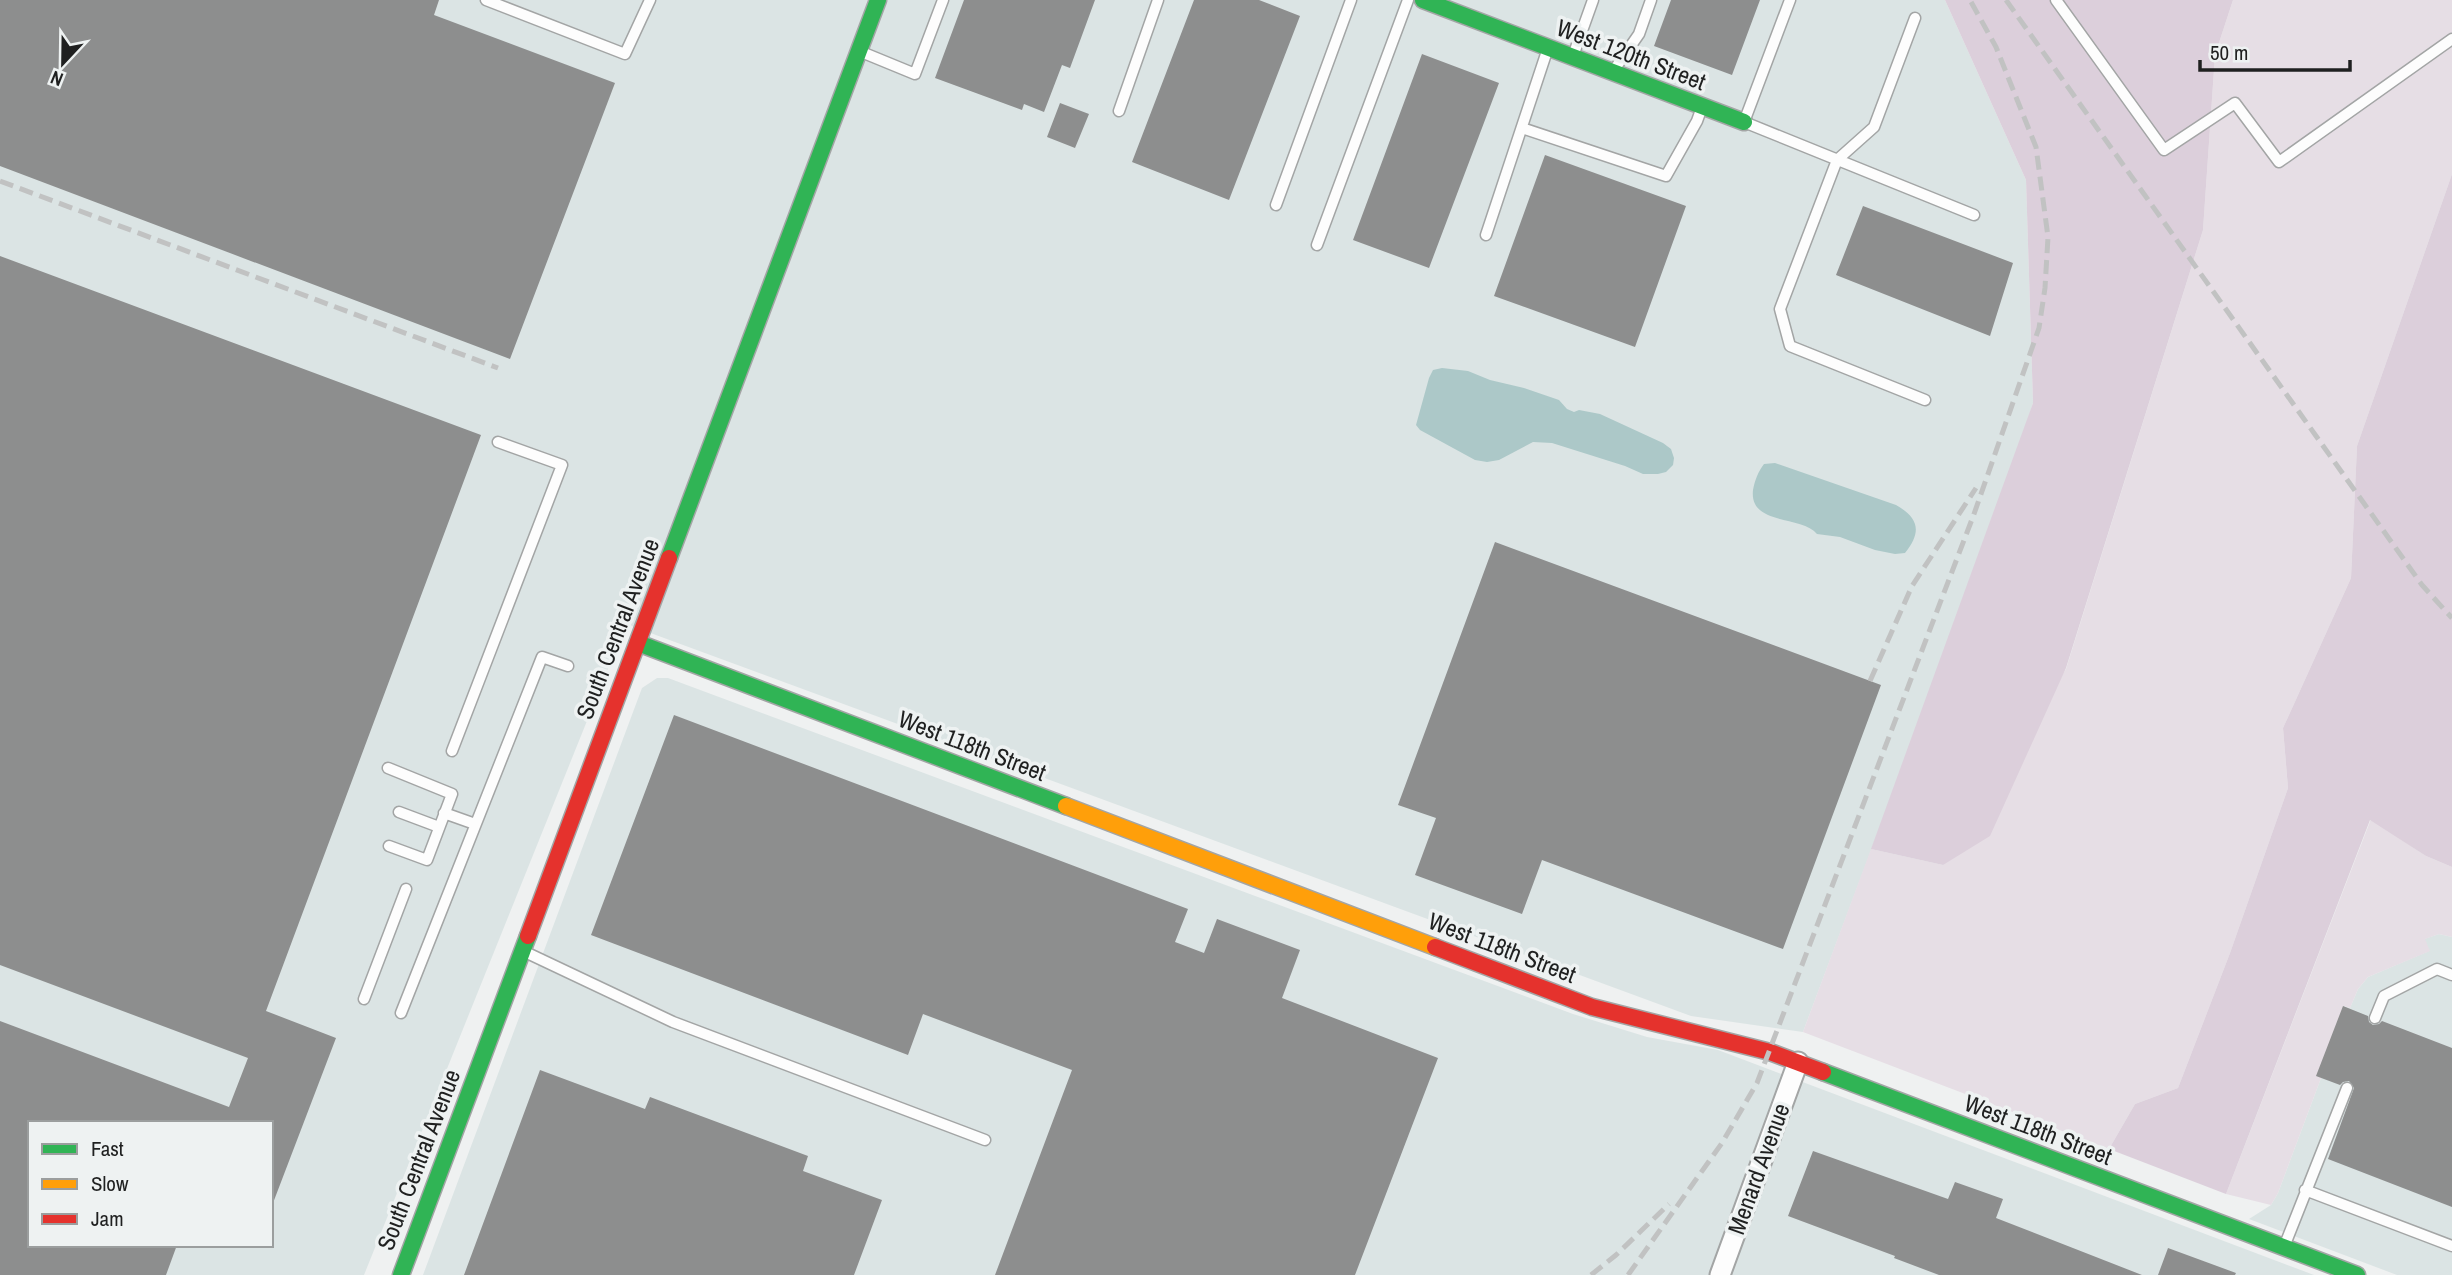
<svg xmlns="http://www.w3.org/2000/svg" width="2452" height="1275" font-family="'Archivo Narrow',sans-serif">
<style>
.built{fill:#dbe4e4;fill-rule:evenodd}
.green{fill:#e6dee5}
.forest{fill:#dccfdb}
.water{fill:#acc8c8}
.building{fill:#8d8e8e}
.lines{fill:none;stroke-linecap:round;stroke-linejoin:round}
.lane-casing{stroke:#a3a5a5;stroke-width:13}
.street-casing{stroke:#a3a5a5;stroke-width:23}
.fast-casing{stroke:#a3a5a5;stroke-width:19}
.slow-casing{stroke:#a3a5a5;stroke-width:19}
.jam-casing{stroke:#a3a5a5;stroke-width:19}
.lane{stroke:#fdfdfd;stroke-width:10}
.street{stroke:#fdfdfd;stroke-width:19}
.fast{stroke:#30b455;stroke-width:16}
.slow{stroke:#ff9f0a;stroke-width:16}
.jam{stroke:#e5322d;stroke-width:16}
.rail{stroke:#c1c2c2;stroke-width:5;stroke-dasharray:14 7;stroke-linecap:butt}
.labels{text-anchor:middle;stroke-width:7;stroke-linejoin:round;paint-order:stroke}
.street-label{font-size:24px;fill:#1f2020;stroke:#eef2f2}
</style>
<rect width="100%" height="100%" fill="#eff1f1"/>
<path class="built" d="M0,0H1945L2026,180L2033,403L1997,514L1803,1032L1691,1016L626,624L364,1275H0ZM30,1123H271V1245H30Z
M657,678H668L1573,1014L1647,1037L1718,1050L2314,1275H423L642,688Z
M2439,934L2452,937V1275H2397L2249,1219L2271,1205L2278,1193L2321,1078L2343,1006L2350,1008L2358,989L2368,977L2429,951L2424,939Z"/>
<path class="green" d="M2233,0H2452V174L2357,446L2351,578L2283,728L2288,788L2230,953L2178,1088L2135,1104L2109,1149L1803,1032L1871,849L1943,865L2066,669L2203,230L2215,55Z
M2371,819L2426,856L2452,867V937L2439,934L2425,939L2430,951L2368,977L2358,989L2350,1008L2344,1006L2321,1078L2278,1193L2271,1205L2226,1194Z"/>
<path class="forest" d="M1945,0H2233L2215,55L2203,230L2066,668L1990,836L1943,865L1871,849L2033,403L2026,180Z
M2452,174V867L2426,856L2370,820L2226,1194L2109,1149L2135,1104L2178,1088L2230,953L2288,788L2283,728L2351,578L2357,446Z"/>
<path class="water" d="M1442,368L1468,371L1490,380L1524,388L1559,400L1567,409L1574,412L1579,410L1600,414L1663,443L1671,449L1674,458L1673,465L1666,472L1658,474H1643L1625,466L1552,443L1533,442L1499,460L1487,462L1475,460L1420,430L1416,425L1429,378L1433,370Z
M1775,463L1896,505C1919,518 1922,532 1905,553L1895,554L1875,550L1840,537L1817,534C1802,515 1749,526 1753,490C1755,480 1758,472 1764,464Z"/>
<path class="building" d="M0,0H439L434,15L615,83L510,359L0,166Z
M964,0H1095L1070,68L1062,65L1044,112L1024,104L1022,110L935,78Z
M1194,0H1259L1300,16L1229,200L1132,162Z
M1671,0H1760L1732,75L1654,46Z
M1422,54L1499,83L1429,268L1353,240Z
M1060,103L1089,114L1075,148L1047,137Z
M1545,155L1686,206L1635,347L1494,296Z
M1863,206L2013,263L1990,336L1836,275Z
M0,256L481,435L266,1011L336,1038L273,1203L271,1123H30V1245H177L166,1275H0V1021L229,1107L248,1058L0,965Z
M1495,542L1881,685L1783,949L1542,860L1522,914L1415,875L1436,818L1398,805Z
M674,715L1188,909L1175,942L1204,953L1217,919L1300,950L1282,998L1438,1058L1355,1275H995L1072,1070L923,1014L908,1055L591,935Z
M2343,1006L2368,1016L2369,1022L2373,1025L2379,1024L2382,1021L2452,1048V1207L2328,1159L2354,1088L2349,1081L2343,1082L2340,1085L2316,1076Z
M540,1070L645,1109L650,1097L808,1156L803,1171L882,1200L854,1275H464Z
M1813,1151L1948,1199L1955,1182L2003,1199L1996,1218L2142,1275H1939L1894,1258L1895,1256L1788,1216Z
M2168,1248L2236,1273L2235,1275H2158Z"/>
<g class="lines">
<defs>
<path id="lane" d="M486,0L625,54L650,0
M1790,0L1744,122L1974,215
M2056,0L2164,150L2235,103L2279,162L2452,39
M1915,18L1874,127L1837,160L1780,309L1790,346L1925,400
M859,51L915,74L943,0
M1573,56L1593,0
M1614,70L1639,34L1651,0
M1119,111L1158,0
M1522,128L1666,176L1697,121L1702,107
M1276,205L1351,0
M1486,235L1548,48
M1317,245L1408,0
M452,751L562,465L498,442
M388,768L452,794L427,860L389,846
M399,812L439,827
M444,813L475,824
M523,951L673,1022L985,1140
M364,999L406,889
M401,1013L542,657L568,666
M2375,1018L2384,996L2437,969L2452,975
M2305,1190L2452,1246
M2284,1247L2347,1088"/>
<path id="street" d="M1720,1275L1798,1062"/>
<path id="fast" d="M1423,0L1744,122
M669,558L878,0
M638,643L1066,806
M1823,1072L2357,1275
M401,1275L528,936"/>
<path id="slow" d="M1066,806L1435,947"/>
<path id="jam" d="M528,936L669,558
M1435,947L1592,1007L1770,1052L1823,1072"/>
</defs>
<use href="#lane" class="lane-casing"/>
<use href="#street" class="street-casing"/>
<use href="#fast" class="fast-casing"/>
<use href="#slow" class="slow-casing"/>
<use href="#jam" class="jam-casing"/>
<use href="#lane" class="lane"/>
<use href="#street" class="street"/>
<use href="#fast" class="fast"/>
<use href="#slow" class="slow"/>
<use href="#jam" class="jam"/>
<path class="rail" d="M2006,0L2422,585L2452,618
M0,181L498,368
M1870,681L1912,586L1976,488
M1591,1275L1616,1255L1669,1204
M1628,1275L1722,1143L1757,1083L1974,514L2039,328L2045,288L2048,237L2036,147L1996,47L1970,0"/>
</g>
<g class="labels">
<g class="street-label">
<text transform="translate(1631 55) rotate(21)" y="8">West 120th Street</text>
<text transform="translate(618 629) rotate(-69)" y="8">South Central Avenue</text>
<text transform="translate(972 746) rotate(21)" y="8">West 118th Street</text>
<text transform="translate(1502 948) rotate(21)" y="8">West 118th Street</text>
<text transform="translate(2038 1130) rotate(21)" y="8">West 118th Street</text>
<text transform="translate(419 1160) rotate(-69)" y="8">South Central Avenue</text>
<text transform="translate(1759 1169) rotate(-70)" y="8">Menard Avenue</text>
</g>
</g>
<rect x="28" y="1121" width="245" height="126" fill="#eef2f2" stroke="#9b9e9e" stroke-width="2"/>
<rect x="42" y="1144" width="35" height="10" fill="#30b455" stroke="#9b9e9e" stroke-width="2"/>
<text x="91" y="1156" font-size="21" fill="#1f2020">Fast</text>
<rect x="42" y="1179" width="35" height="10" fill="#ff9f0a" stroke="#9b9e9e" stroke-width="2"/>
<text x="91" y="1191" font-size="21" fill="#1f2020">Slow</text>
<rect x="42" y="1214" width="35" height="10" fill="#e5322d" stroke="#9b9e9e" stroke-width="2"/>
<text x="91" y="1226" font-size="21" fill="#1f2020">Jam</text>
<g transform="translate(63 63) rotate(202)" stroke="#eef2f2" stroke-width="5" paint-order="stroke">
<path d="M0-5L12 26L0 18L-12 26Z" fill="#1f2020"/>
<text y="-10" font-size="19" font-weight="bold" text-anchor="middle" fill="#1f2020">N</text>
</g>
<path d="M2200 60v10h150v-10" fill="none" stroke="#1f2020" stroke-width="3.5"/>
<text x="2210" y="60" font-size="21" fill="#1f2020" stroke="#eef2f2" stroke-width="5" paint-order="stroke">50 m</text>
</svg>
